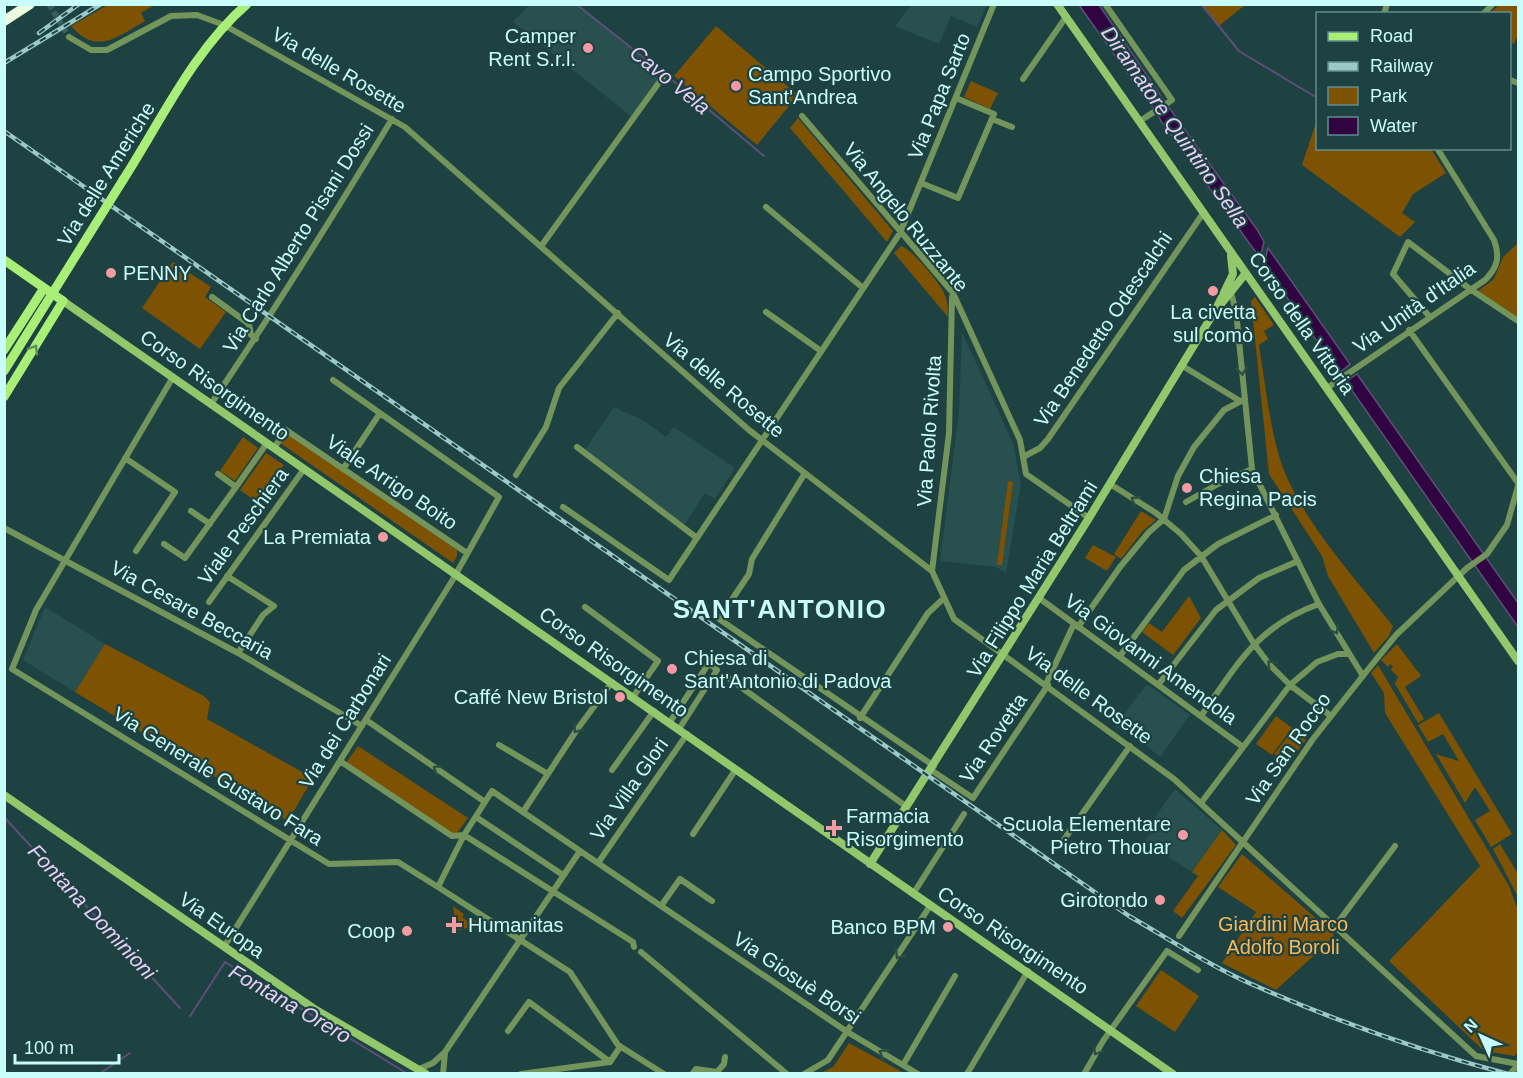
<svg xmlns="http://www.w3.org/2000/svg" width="1523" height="1078" font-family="Arial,sans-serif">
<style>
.built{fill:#27504f}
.green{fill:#7d5202}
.water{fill:#300441;stroke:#5e4f79;stroke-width:1.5}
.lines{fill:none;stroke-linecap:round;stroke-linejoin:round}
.stream{stroke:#5e4f79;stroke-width:2}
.street-tunnel{stroke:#375e5d;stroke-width:6;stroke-dasharray:6 3;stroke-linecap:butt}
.street{stroke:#73955c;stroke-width:6}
.secondary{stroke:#92c76c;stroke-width:8}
.primary{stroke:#a9ee76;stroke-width:9}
.highway{stroke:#eafbe0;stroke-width:10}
.rail-casing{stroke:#9ac9c8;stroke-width:4.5}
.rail{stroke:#1d4241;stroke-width:2;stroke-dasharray:7;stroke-linecap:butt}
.primary-bridge{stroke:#a9ee76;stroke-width:9}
.oneway{stroke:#5c8f59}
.oneway2{stroke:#2a4e45}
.poi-dot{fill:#f49aa3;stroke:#1d4241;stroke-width:2}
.labels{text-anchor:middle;stroke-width:4.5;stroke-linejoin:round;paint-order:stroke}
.poi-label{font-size:20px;fill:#c9fdfb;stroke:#1d4241;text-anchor:end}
.street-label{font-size:20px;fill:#c9fdfb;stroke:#1d4241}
.park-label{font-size:20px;fill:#f9b75a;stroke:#1d4241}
.water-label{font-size:21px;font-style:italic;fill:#eacefa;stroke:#1d4241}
.district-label{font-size:26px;font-weight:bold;letter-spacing:1.5px;fill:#c9fdfb;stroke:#1d4241}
</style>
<rect width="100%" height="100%" fill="#1d4241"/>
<path class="built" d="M529,5H577L662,74L632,117L513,22Z
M911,5V4L987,5L977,27L951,16L939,44L895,26Z
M962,332L1013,443L1021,484L1006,573L996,567L940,561L959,413Z
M614,407L644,421L666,437L674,427L735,468L715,499L705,493L684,526L584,451Z
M45,607L105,644L75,692L23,660Z
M1147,684L1190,715L1160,757L1128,731L1126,734L1115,726Z
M1175,789L1222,830L1192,872L1144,842L1152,830L1148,827Z"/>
<path class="green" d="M1500,4L1518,5V34L1514,44L1510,42V14L1490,13Z
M108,5V4L154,5L141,13L145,21C117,37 97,56 71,26Z
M1201,5H1245L1219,26Z
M716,26L798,95L757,145L674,76Z
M971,81L998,93L990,109L964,97Z
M798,118L893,231L887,242L790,128Z
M1317,120L1318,148L1431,149L1446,173L1413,194L1402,213L1415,222L1400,237L1302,165Z
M1518,243V318L1478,291L1494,279L1503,257Z
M901,246C912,249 939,282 944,293C948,301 948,308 948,317L894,253Z
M173,262L211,287L205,297L226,312L200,349L142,308Z
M1255,297L1274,325L1264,331L1268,339L1259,345C1265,383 1269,422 1280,459C1299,518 1355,578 1393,626L1389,636L1374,653L1328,576L1322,556L1269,474L1251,301Z
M289,434L457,550V556L453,563L280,443Z
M243,437L258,448L235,481L220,471Z
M266,453L284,465L258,503L240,490Z
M1008,481L1013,482L1002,565H997Z
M1141,511L1156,520L1142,532L1121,559L1114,554Z
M1093,545L1116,557L1107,571L1085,558Z
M1189,596L1201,618L1173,655L1142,632L1149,623L1162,632Z
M105,644L204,696L210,702L207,719L313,778L288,821L75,692Z
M1397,644L1421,676L1405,687L1424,719L1418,723L1395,684L1398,677L1391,670L1393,666L1390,664L1388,667L1381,660Z
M1378,665L1509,886L1518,910V1051L1515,1056L1484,1051L1389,961L1480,866L1385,713L1384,693L1371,673Z
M1439,713L1512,834L1491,847L1475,820L1490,811L1475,787L1465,803L1436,754L1459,761L1443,734L1428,742L1418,725Z
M1276,716L1292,728L1272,755L1256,744Z
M1293,730L1306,740L1287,764L1274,754Z
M358,746L468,818L457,833H452L346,763Z
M1222,830L1236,845L1182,918L1173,911L1198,876L1192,872Z
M1500,844L1518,874V897L1493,849Z
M1242,854L1334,934L1331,940L1276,990L1222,963L1256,912L1218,887Z
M453,906L464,914L462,917L470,923L473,919L482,925L458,930L461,923L455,919Z
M1161,970L1199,996L1175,1032L1136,1006Z
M849,1043L904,1073H821L833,1067Z"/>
<path class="water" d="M1079,5H1099L1165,102L1155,109L1147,101Z
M1167,105L1258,231L1264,242L1260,258L1161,121L1157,112Z
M1268,248L1350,364L1339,373L1264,264Z
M1357,374L1518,603V627L1346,382Z"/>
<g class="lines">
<path class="stream" d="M576,4L701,103L764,156
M1201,4L1239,51L1314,96
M4,817L180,1008
M190,1016L225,962L408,1074
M99,1074L130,1053"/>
<path class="street-tunnel" d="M49,4L69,37"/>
<path class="street" d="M1105,4L1172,100L1140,121
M1384,14L1387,4
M1483,14L1493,4
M69,37L91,50H107L171,16L197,15L224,25L405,127L749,430L932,571L954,619L1174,779L1476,1056L1518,1064
M1023,79L1066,17
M1510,80L1518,83
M802,116L953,293L1020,440L1026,474L1089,518
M992,119L1012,127
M921,183L958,198L994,114L956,98
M766,207L863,288
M542,245L663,77
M1231,293L1236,311L1252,469L1319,604L1363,676
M212,297L249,324L251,335L256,339
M766,312L821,351
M1429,316L1393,274L1408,242L1470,289L1518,321
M1409,330L1518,483
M1181,365L1240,401
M173,377L36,610L12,669L329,864L398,862L438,887L570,972L618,1045L664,1074
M1327,388L1485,280C1498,267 1500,257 1494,240L1437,148
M211,404C274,311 334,215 392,119
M577,447L697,538
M274,448L286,430L467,553
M1023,457L1040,448L1048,439L1204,212
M125,458L175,492L136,551
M343,469L380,413
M805,473L752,559L749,574L719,619L934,766
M218,474L236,487L267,443
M516,475L546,427L559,388L618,313
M1110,484L1156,513L1181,534L1201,556L1254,644L1269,664L1290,685L1331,716
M1186,502L1218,484L1252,469
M563,507L669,580L900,233L994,4
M191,511L210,524
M4,528L238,653L362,726
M164,544L185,558L236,487
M932,571L949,433L952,297
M227,576L274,606L263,615L238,653
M1039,598L1243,747
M209,602L304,469
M585,607L658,661L633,697
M1078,627L1120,567L1149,532L1164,519L1178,476L1194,447L1224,410L1245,399
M1120,656L1184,570L1218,544L1276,515
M727,677L907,807
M1046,684L1074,624
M1158,685L1216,610L1259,578L1298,561
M1201,716C1237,665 1257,626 1319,604
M860,718L928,613L944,598
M366,720L485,802
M670,722L709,663L717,670L679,729
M499,745L548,774
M340,761L452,836L464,835
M612,770L654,711
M931,770L973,798L1048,685
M1201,803L1290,685L1317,662L1338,654H1349
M523,812L576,731L612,682
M476,817L563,875
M693,834L736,769
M464,835L633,942L634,947
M1063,841L1130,746
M598,863L687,734
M438,887L464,835L492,791L661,906L680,879L712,901
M913,894L964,814
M661,906L849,1033L918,1074
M1336,925L1395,846
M1179,936L1313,739L1366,672L1396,635L1467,568L1487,554L1507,525L1518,486
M224,947L452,581L499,497L333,380
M641,952L787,1074
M508,1031L529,1002L610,1062
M903,1065L955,976
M419,1069L433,1063L445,1052L580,851
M443,1074L445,1053
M521,1074L610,1062L620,1047
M692,1074L696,1069L717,1072L724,1064L725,1057
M804,1074L828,1060L930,906
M967,1074L1028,971
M1084,1074L1103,1041L1167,951L1198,970
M1510,1074L1518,1065"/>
<path class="secondary" d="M1057,4L1518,661
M63,301L1173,1074
M1221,304L1246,273
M4,795L316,1010L426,1074
M870,864L1089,518L1216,309L1233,274L1231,256"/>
<path class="primary" d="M123,180C161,121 193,51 247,4
M4,260L63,301L4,397
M4,350L44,288"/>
<path class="highway" d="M4,21L30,4"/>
<defs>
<path id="rail" d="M39,33L79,4
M4,63L101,4
M4,131L1129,916C1169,939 1208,965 1249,983C1333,1020 1420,1051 1508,1074"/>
</defs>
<use href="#rail" class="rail-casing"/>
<use href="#rail" class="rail"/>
<path class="primary-bridge" d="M4,371L123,180"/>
</g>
<defs><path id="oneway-chevron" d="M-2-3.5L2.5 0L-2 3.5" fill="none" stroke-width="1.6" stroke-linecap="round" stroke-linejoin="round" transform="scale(1.5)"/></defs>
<use class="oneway" href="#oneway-chevron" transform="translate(34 349) rotate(-59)"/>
<g class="oneway2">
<use href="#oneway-chevron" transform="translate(1242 371) rotate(84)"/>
<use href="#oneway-chevron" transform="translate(1135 500) rotate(-147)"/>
<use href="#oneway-chevron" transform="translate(1335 630) rotate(59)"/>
<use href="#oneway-chevron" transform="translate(1271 664) rotate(-132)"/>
<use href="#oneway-chevron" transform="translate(577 729) rotate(125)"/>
<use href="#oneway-chevron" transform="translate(437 769) rotate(-146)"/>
<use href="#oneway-chevron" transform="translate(899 955) rotate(123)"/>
<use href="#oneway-chevron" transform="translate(1097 1051) rotate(120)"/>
<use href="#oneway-chevron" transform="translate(883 1053) rotate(-149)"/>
</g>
<g class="poi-dot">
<circle cx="588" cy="48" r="6"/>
<circle cx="736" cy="86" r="6"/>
<circle cx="111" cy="273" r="6"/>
<circle cx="1213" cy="291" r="6"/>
<circle cx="1187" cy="488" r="6"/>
<circle cx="383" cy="537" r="6"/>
<circle cx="672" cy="669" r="6"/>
<circle cx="620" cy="697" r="6"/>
<path d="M831 819h6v6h6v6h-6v6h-6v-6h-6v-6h6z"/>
<circle cx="1183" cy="835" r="6"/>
<circle cx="1160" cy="900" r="6"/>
<path d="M451 916h6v6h6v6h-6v6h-6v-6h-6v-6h6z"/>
<circle cx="948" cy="927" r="6"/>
<circle cx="407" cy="931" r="6"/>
</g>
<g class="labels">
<g class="poi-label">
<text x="576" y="43">Camper<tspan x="576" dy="23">Rent S.r.l.</tspan></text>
<text x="748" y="81" text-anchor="start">Campo Sportivo<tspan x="748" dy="23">Sant'Andrea</tspan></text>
<text x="123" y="280" text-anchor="start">PENNY</text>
<text x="1213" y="319" text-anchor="middle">La civetta<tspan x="1213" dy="23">sul comò</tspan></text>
<text x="1199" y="483" text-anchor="start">Chiesa<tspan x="1199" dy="23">Regina Pacis</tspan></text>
<text x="371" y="544">La Premiata</text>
<text x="684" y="665" text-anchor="start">Chiesa di<tspan x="684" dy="23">Sant'Antonio di Padova</tspan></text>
<text x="608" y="704">Caffé New Bristol</text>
<text x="846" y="823" text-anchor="start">Farmacia<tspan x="846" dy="23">Risorgimento</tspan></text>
<text x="1171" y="831">Scuola Elementare<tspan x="1171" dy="23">Pietro Thouar</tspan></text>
<text x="1148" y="907">Girotondo</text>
<text x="468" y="932" text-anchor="start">Humanitas</text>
<text x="936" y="934">Banco BPM</text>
<text x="395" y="938">Coop</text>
</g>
<g class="street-label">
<text transform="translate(339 70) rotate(30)" y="7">Via delle Rosette</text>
<text transform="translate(939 96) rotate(-68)" y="7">Via Papa Sarto</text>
<text transform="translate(106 174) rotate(-58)" y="7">Via delle Americhe</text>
<text transform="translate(906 217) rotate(51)" y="7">Via Angelo Ruzzante</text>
<text transform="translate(298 238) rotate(-58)" y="7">Via Carlo Alberto Pisani Dossi</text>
<text transform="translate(1414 307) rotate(-35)" y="7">Via Unità d'Italia</text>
<text transform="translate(1302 323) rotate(55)" y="7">Corso della Vittoria</text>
<text transform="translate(1103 329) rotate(-56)" y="7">Via Benedetto Odescalchi</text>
<text transform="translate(215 385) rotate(35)" y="7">Corso Risorgimento</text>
<text transform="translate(724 385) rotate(40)" y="7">Via delle Rosette</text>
<text transform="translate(929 431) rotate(-86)" y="7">Via Paolo Rivolta</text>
<text transform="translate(392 482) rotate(34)" y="7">Viale Arrigo Boito</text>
<text transform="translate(243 526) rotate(-54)" y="7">Viale Peschiera</text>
<text transform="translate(1032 579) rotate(-58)" y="7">Via Filippo Maria Beltrami</text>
<text transform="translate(192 610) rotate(29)" y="7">Via Cesare Beccaria</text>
<text transform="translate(1151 659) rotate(36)" y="7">Via Giovanni Amendola</text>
<text transform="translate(614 662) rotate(35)" y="7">Corso Risorgimento</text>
<text transform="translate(1089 695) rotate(36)" y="7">Via delle Rosette</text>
<text transform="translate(345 721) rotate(-58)" y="7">Via dei Carbonari</text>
<text transform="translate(993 738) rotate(-56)" y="7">Via Rovetta</text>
<text transform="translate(1288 749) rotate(-55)" y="7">Via San Rocco</text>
<text transform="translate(218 776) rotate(32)" y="7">Via Generale Gustavo Fara</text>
<text transform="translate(629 789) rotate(-55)" y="7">Via Villa Glori</text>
<text transform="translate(222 925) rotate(35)" y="7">Via Europa</text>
<text transform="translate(1013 940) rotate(34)" y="7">Corso Risorgimento</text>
<text transform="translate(797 978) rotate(34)" y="7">Via Giosuè Borsi</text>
</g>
<g class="park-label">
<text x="1283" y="931">Giardini Marco<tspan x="1283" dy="23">Adolfo Boroli</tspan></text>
</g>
<g class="water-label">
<text transform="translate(670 80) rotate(39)" y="7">Cavo Vela</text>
<text transform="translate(1175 127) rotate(55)" y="7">Diramatore Quintino Sella</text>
<text transform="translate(92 912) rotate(47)" y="7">Fontana Dominioni</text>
<text transform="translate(290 1004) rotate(30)" y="7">Fontana Orero</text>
</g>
<g class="district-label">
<text x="780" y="618">SANT'ANTONIO</text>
</g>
</g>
<rect width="1523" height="1078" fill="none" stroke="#c9fdfb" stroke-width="12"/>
<rect x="1316" y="12" width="195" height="138" fill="#1d4241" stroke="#628d8b" stroke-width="1.5"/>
<rect x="1328" y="32" width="30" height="9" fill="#a9ee76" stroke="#628d8b" stroke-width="1.5"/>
<text x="1370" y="42" font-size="18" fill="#c9fdfb">Road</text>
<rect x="1328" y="62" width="30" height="9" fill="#9ac9c8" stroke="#628d8b" stroke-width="1.5"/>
<text x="1370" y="72" font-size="18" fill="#c9fdfb">Railway</text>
<rect x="1328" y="87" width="30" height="18" fill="#7d5202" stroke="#628d8b" stroke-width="1.5"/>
<text x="1370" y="102" font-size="18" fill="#c9fdfb">Park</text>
<rect x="1328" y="117" width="30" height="18" fill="#300441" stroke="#628d8b" stroke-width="1.5"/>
<text x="1370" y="132" font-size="18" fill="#c9fdfb">Water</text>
<g transform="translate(1481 1036) rotate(315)" stroke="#1d4241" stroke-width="4.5" paint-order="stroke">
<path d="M0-4.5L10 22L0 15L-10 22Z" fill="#c9fdfb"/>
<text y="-9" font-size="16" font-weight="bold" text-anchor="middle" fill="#c9fdfb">N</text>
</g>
<path d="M15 1054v9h104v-9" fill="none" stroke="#c9fdfb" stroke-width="3"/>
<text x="24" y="1054" font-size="18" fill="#c9fdfb" stroke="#1d4241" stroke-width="4.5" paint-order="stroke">100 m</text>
</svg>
